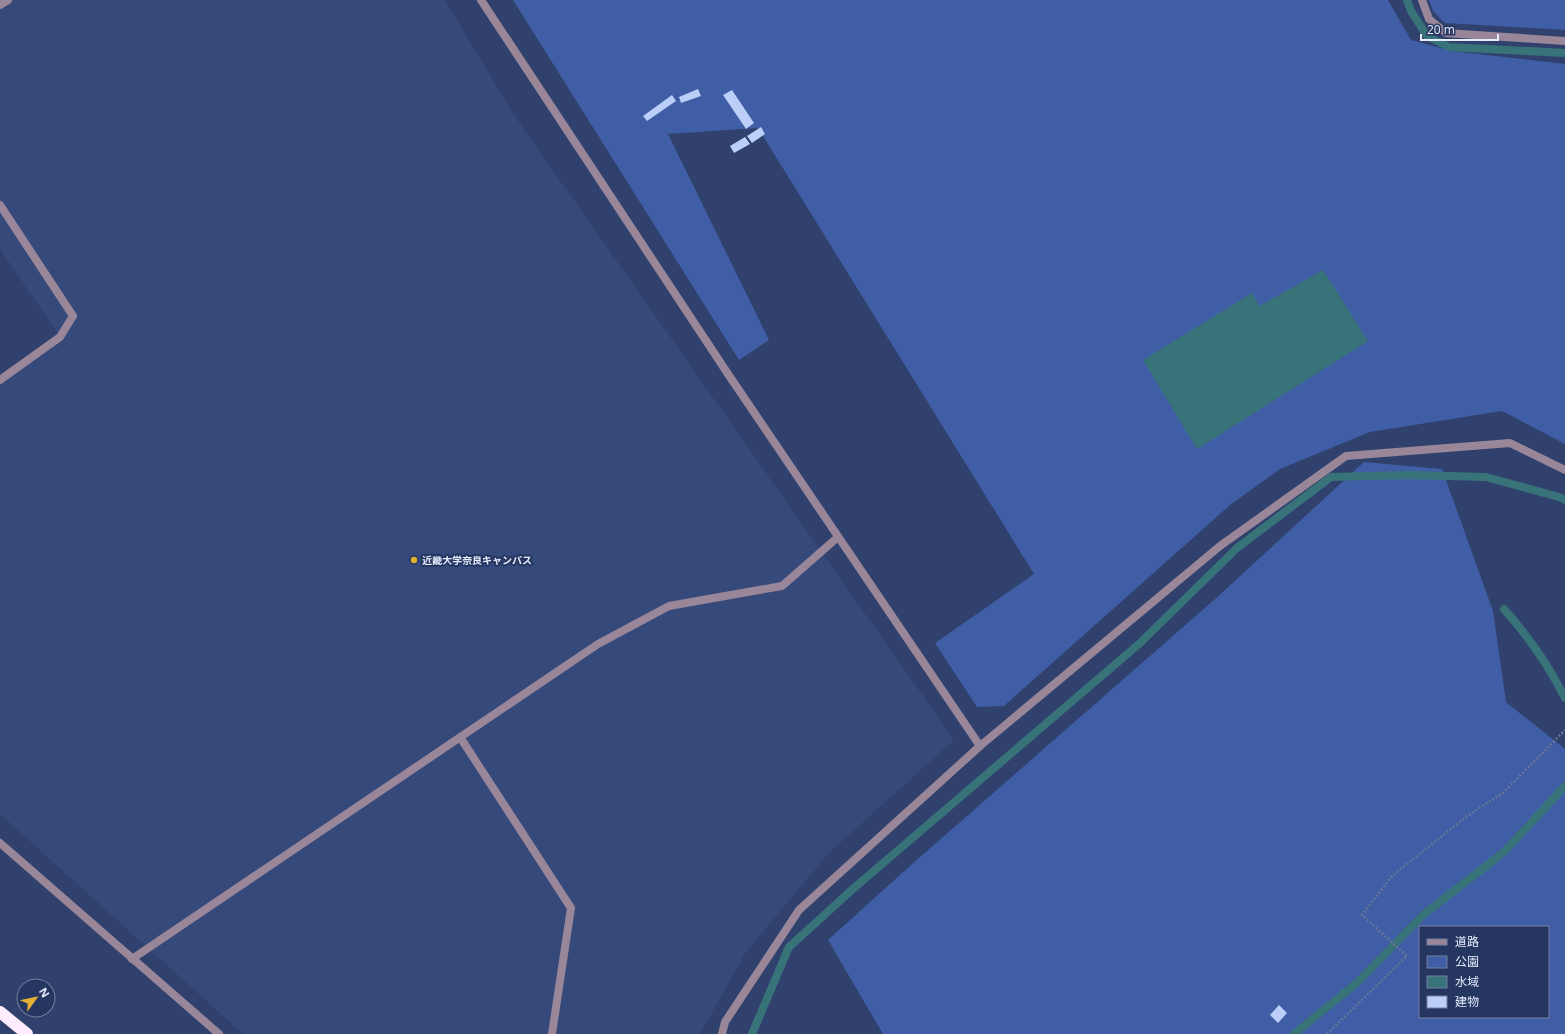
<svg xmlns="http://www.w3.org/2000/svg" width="1565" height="1034" font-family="'Open Sans','Noto Sans JP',sans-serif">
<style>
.built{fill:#35497b}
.green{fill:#405ea6;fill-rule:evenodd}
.water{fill:#39737a}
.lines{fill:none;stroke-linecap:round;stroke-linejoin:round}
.stream{stroke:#39737a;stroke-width:8}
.building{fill:#bccff8}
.path{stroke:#667598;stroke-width:2.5;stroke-dasharray:2 2;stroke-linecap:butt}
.service{stroke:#998699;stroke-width:8}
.minor{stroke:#998699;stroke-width:8}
.tertiary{stroke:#998699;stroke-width:8}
.motorway{stroke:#ffedff;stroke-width:12}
.poi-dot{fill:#e1af34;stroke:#253660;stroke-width:1.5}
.labels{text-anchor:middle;stroke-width:4;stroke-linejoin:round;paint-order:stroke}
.poi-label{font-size:10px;font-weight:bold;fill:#e5ecfc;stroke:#253660;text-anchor:start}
</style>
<rect width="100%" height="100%" fill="#2f416c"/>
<path class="built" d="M0,0H445L514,115L954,740L830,852L746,952L700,1034H243L0,814V380L60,337L0,249Z"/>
<path class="green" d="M513,0H1388L1411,40L1452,51L1565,64V444L1502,411L1370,432L1280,469L1230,505L1004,706L977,707L935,643L1034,574L758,128L668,134L769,340L739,360Z
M1429,0H1565V30L1445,23L1433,11Z
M1364,462L1442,469L1493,611L1506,702L1565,749V1034H883L828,940L911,865L1214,600ZM1420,927H1548V1017H1420Z"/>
<path class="water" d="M1323,270L1368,341L1197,449L1143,360L1252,293L1260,306Z"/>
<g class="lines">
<path class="stream" d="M1407,0L1411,11L1427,36L1449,47L1565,53
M1504,609C1528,636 1549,666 1565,698
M752,1034L789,947L854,888L1139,644L1237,548L1331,477L1409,475L1486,477L1559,497L1565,500
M1294,1034L1359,981L1423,915L1504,852L1565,786"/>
</g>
<path class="building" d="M698,89L701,96L681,103L679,97Z
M732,90L754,123L746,129L723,95Z
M672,95L676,101L647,121L643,116Z
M761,127L765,134L752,143L747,136Z
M745,137L750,144L734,153L730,146Z
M1279,1005L1287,1013L1278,1023L1270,1015Z"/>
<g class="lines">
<path class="path" d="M1327,1034L1407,956L1362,915L1392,876L1467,816L1503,793L1565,730"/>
<path class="service" d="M0,5L8,0
M0,205L73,316L60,337L0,380
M460,737L571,908L552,1034
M132,959L598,644L669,606L782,586L838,537"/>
<path class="minor" d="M481,0L728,374L980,746
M1422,0L1429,19L1446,33L1565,41
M0,843L219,1034"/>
<path class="tertiary" d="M722,1034L725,1022L799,910L980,746L1220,546L1346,456L1510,443L1565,470"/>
<path class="motorway" d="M0,1012L27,1034"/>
</g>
<circle class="poi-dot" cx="414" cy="560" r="4"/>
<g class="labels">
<g class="poi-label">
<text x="422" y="564">近畿大学奈良キャンパス</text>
</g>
</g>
<rect x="1419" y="926" width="130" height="92" fill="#253660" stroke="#727f9e"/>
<rect x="1427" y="939" width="20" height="6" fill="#998699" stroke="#727f9e"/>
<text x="1455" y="946" font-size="12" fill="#e5ecfc">道路</text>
<rect x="1427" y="956" width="20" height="12" fill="#405ea6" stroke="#727f9e"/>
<text x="1455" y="966" font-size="12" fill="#e5ecfc">公園</text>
<rect x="1427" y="976" width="20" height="12" fill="#39737a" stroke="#727f9e"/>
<text x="1455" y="986" font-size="12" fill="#e5ecfc">水域</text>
<rect x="1427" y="996" width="20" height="12" fill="#bccff8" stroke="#727f9e"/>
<text x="1455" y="1006" font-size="12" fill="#e5ecfc">建物</text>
<g transform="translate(36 998) rotate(57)"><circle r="19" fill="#253660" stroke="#727f9e"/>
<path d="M0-3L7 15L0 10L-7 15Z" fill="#e1af34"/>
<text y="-6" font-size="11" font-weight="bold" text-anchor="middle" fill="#e5ecfc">N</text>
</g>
<path d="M1421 34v6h77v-6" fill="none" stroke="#e5ecfc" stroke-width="2"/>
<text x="1427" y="34" font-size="12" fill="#e5ecfc" stroke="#253660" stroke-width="3" paint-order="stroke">20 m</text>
</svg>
